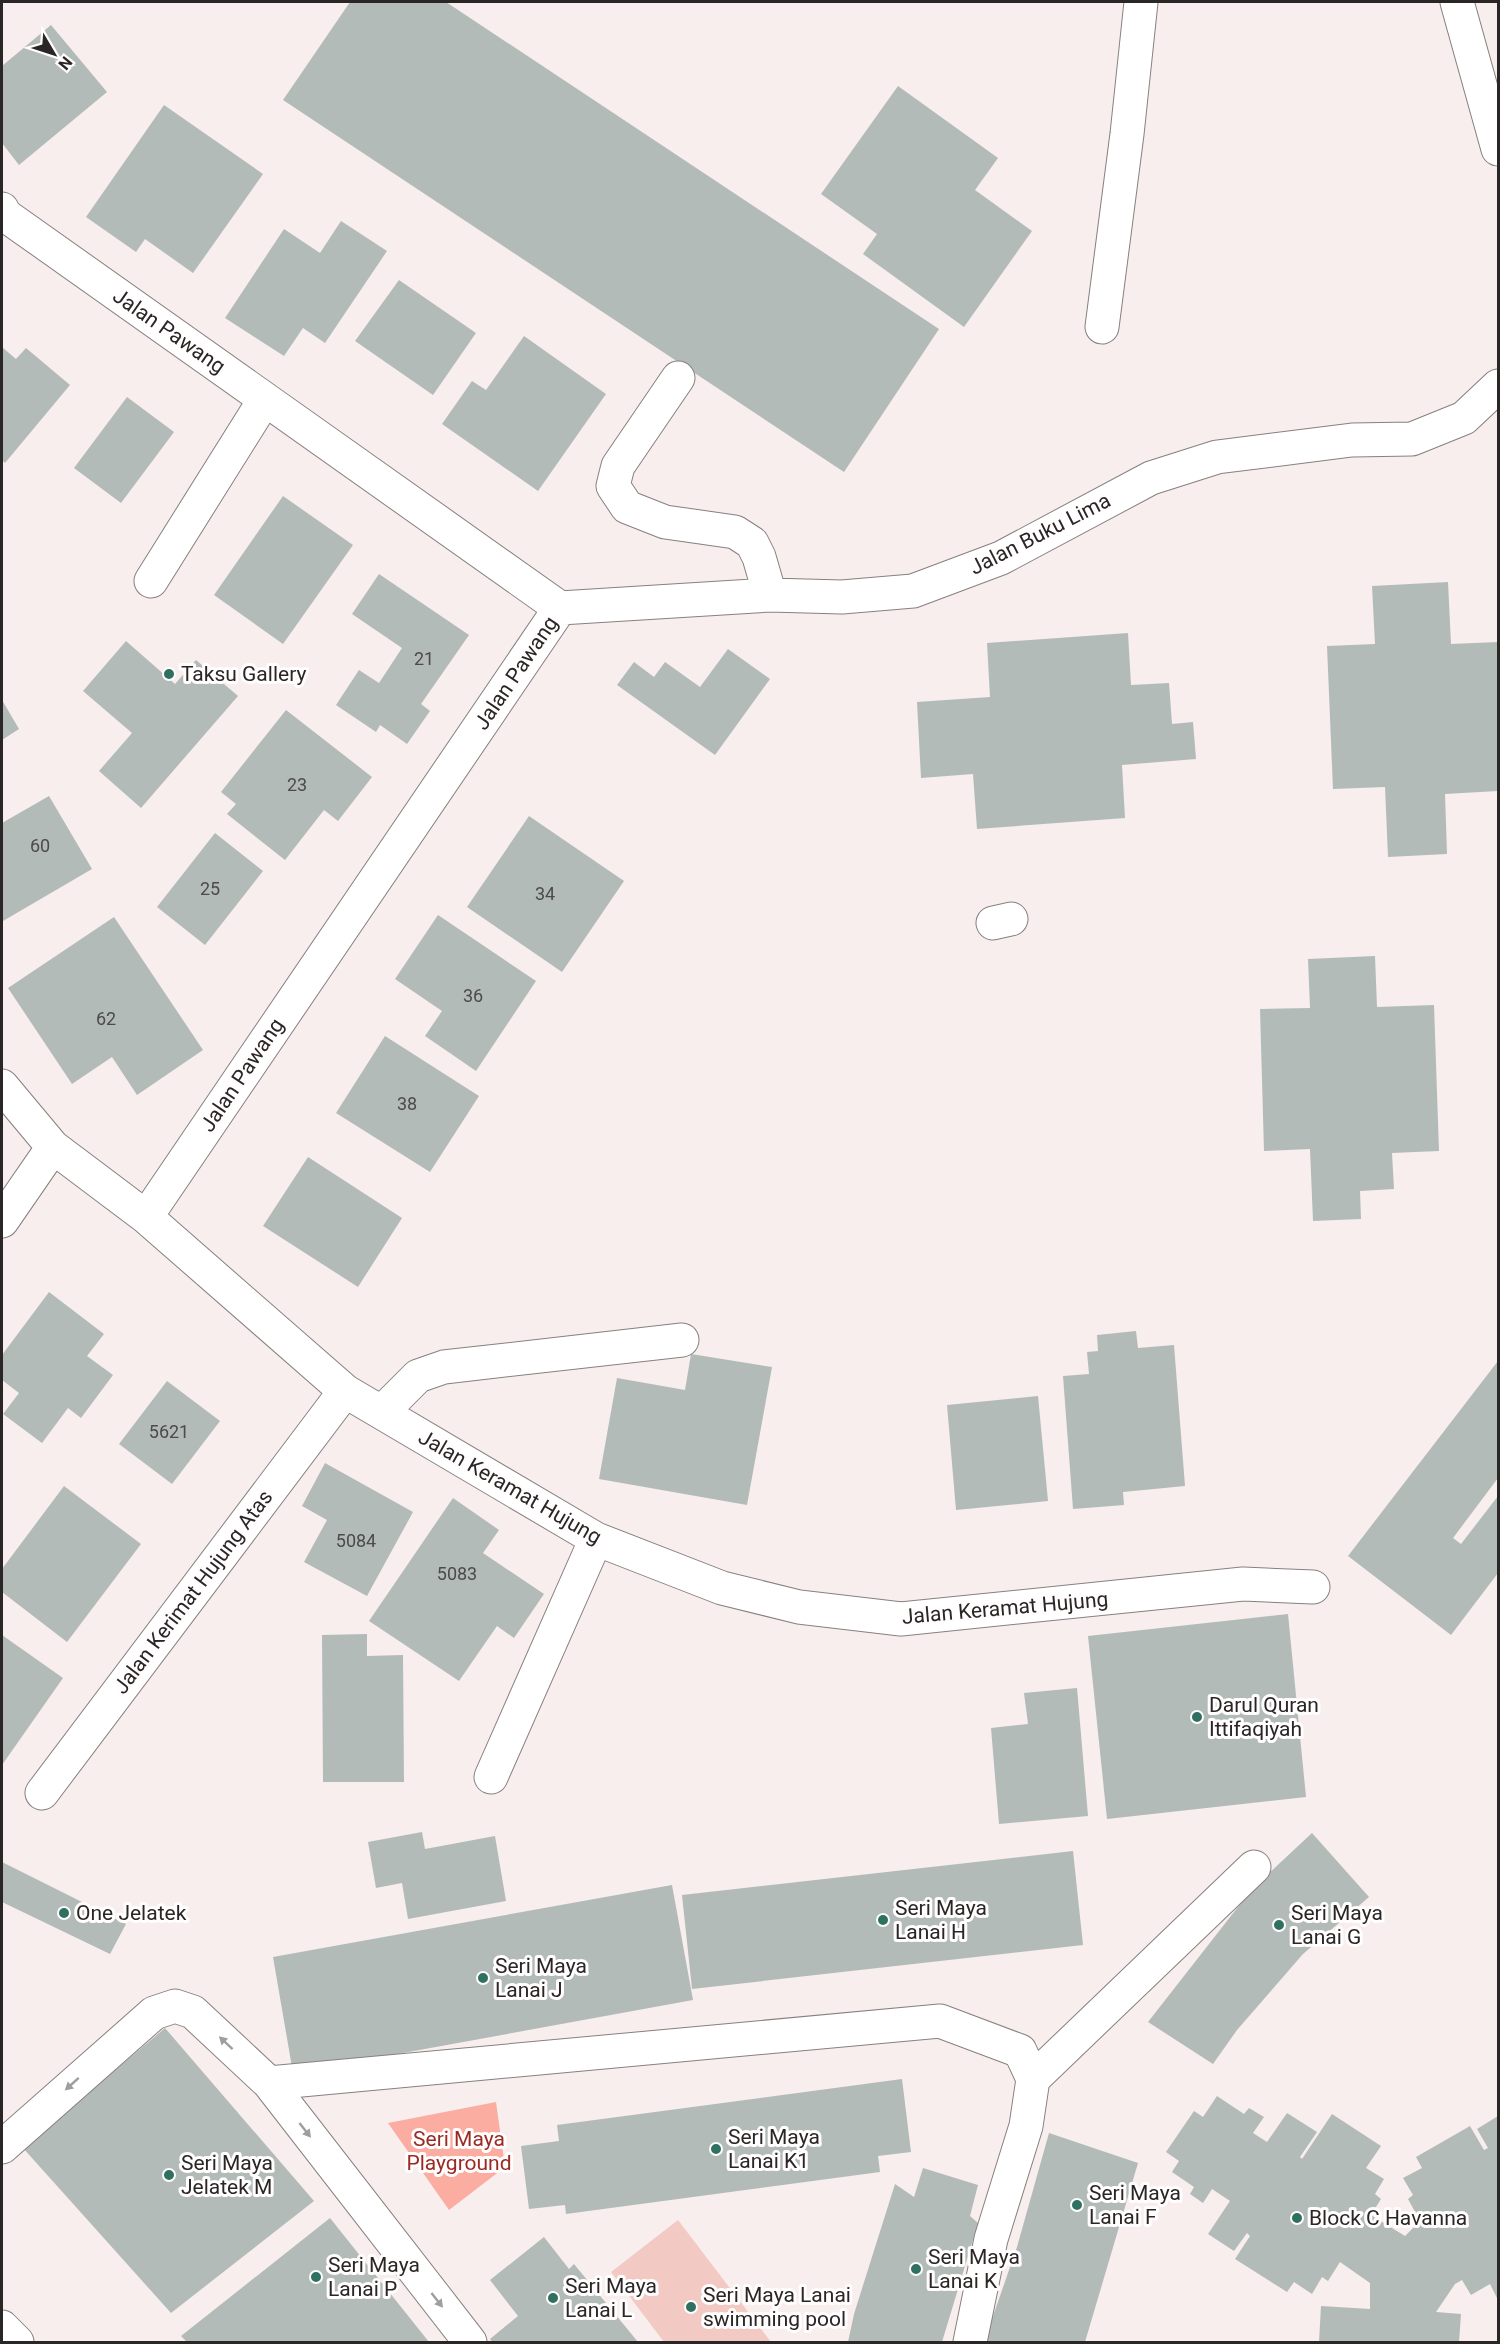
<svg xmlns="http://www.w3.org/2000/svg" width="1500" height="2344" font-family="Roboto,sans-serif">
<style>
.green{fill:#fbada2}
.water{fill:#f2cac3}
.building{fill:#b3bbb8}
.lines{fill:none;stroke-linecap:round;stroke-linejoin:round}
.minor-casing{stroke:#87807e;stroke-width:35}
.highway-casing{stroke:#87807e;stroke-width:35}
.minor{stroke:#fff;stroke-width:33}
.highway{stroke:#fff;stroke-width:33}
.oneway{fill:#9f9d9d}
.poi-dot{fill:#2f7060;stroke:#fffdfd;stroke-width:2}
.labels{text-anchor:middle;stroke-width:6;stroke-linejoin:round;paint-order:stroke}
.number-label{font-size:18px;fill:#4c4b4a}
.street-label{font-size:21px;fill:#2a2626;stroke:#fffdfd}
.poi-label{font-size:21px;fill:#2a2626;stroke:#fffdfd;text-anchor:start}
.park-label{font-size:21px;fill:#992b23;stroke:#fffdfd}
</style>
<rect width="100%" height="100%" fill="#f7eeed"/>
<path class="green" d="M496,2102L505,2167L449,2210L388,2123Z"/>
<path class="water" d="M678,2220L771,2342H664L611,2272Z"/>
<path class="building" d="M350,2H446L939,329L844,472L283,100Z
M51,25L107,92L19,165L2,143V66Z
M898,86L998,158L975,190L1032,231L964,327L863,254L877,234L821,194Z
M164,105L263,174L193,273L145,239L136,252L86,217Z
M341,221L387,251L325,343L303,328L284,356L225,318L284,229L320,253Z
M399,280L476,333L433,395L355,341Z
M524,336L606,394L538,491L442,424L472,381L486,390Z
M2,347L16,359L26,348L70,385L5,463L2,460Z
M127,397L174,432L121,503L74,468Z
M283,496L353,545L283,644L214,595Z
M379,574L469,635L421,704L430,711L407,744L380,725L376,732L336,705L359,670L379,683L402,648L352,614Z
M1448,582L1451,644L1498,642V791L1445,794L1447,854L1388,857L1385,787L1333,789L1327,646L1375,644L1372,586Z
M1128,633L1131,685L1169,683L1172,724L1193,722L1196,759L1122,765L1125,818L977,829L973,774L921,778L917,702L990,697L987,643Z
M126,641L175,684L196,660L238,696L141,808L99,771L132,733L83,691Z
M728,649L770,679L715,755L617,685L634,662L654,677L665,662L700,687Z
M2,700L19,729L2,740Z
M286,710L372,777L338,821L324,810L285,860L227,814L236,804L221,792Z
M49,796L92,869L3,921L2,823Z
M529,816L624,881L562,972L467,907Z
M215,833L263,871L205,945L157,907Z
M438,915L536,981L476,1071L425,1036L442,1011L395,979Z
M114,917L203,1050L137,1095L112,1057L72,1084L8,988Z
M1375,956L1377,1007L1434,1005L1439,1151L1392,1153L1394,1189L1360,1191L1361,1219L1313,1221L1310,1149L1264,1151L1260,1009L1310,1008L1308,959Z
M385,1036L479,1096L430,1172L336,1113Z
M308,1157L402,1218L358,1287L263,1226Z
M49,1292L104,1334L87,1356L113,1375L81,1418L68,1408L42,1443L3,1414L19,1393L2,1380V1355Z
M1136,1331L1138,1348L1174,1345L1185,1486L1123,1492L1124,1505L1073,1509L1063,1376L1089,1374L1087,1352L1098,1351L1097,1335Z
M691,1354L772,1367L747,1505L599,1479L617,1378L685,1390Z
M1498,1361V1478L1453,1538L1461,1544L1498,1496V1573L1451,1635L1348,1556Z
M167,1381L220,1421L172,1484L119,1444Z
M1038,1396L1048,1501L956,1510L947,1405Z
M325,1463L413,1512L367,1596L304,1562L327,1520L302,1506Z
M64,1486L141,1544L67,1642L2,1592V1569Z
M453,1498L499,1530L483,1553L544,1594L514,1638L497,1626L459,1681L369,1621Z
M1288,1614L1306,1797L1107,1819L1088,1636Z
M367,1634V1656L403,1655L404,1782H323L322,1635Z
M2,1635L63,1678L2,1765Z
M1077,1688L1088,1816L999,1824L991,1728L1028,1724L1024,1693Z
M422,1832L425,1849L495,1836L506,1901L408,1919L402,1883L376,1888L368,1842Z
M1312,1833L1369,1897L1303,1954L1237,2030L1213,2064L1148,2022L1252,1889Z
M1073,1851L1083,1945L692,1989L682,1895Z
M2,1862L126,1924L110,1954L2,1902Z
M672,1885L693,2000L293,2073L273,1957Z
M165,2028L314,2201L171,2313L23,2148Z
M902,2079L911,2152L878,2156L880,2172L566,2214L565,2205L529,2209L521,2146L559,2141L557,2125Z
M1217,2096L1244,2114L1249,2108L1264,2117L1253,2133L1267,2142L1287,2113L1317,2132L1300,2157L1302,2159L1332,2114L1381,2146L1366,2168L1384,2179L1375,2194L1381,2199L1371,2215L1405,2236L1420,2221L1408,2199L1413,2195L1403,2178L1422,2168L1416,2157L1470,2126L1484,2150L1488,2148L1477,2129L1498,2116V2300L1490,2284L1471,2295L1462,2280L1455,2284L1436,2312L1461,2314L1459,2342H1319L1321,2306L1370,2309V2283L1340,2262L1328,2281L1322,2277L1312,2294L1294,2282L1287,2292L1235,2259L1250,2236L1247,2233L1234,2251L1208,2234L1230,2201L1212,2189L1203,2203L1190,2194L1194,2187L1172,2172L1179,2161L1166,2152L1194,2111L1203,2117Z
M1049,2133L1138,2163L1085,2342H984L1017,2247Z
M923,2168L978,2185L970,2216L978,2223L942,2342H848L854,2314L895,2184L914,2197Z
M330,2218L429,2342H187L181,2336Z
M544,2237L569,2269L574,2264L638,2342H492L490,2339L518,2316L490,2280Z"/>
<g class="lines">
<defs>
<path id="minor" d="M1457,2L1498,149
M2,209L5,215L560,608
M1102,327L1127,134L1141,2
M678,378L618,466L613,486L627,507L665,522L735,532L752,543L759,557L770,595
M151,581L265,399
M560,608L770,595L842,597L913,591L1001,558L1151,478L1217,457L1352,440L1412,439L1464,418L1498,386
M993,923L1011,919
M2,1086L53,1147L146,1217L345,1391L596,1539L722,1588L799,1607L901,1619L1243,1584L1313,1587
M146,1217L560,608
M2,1221L53,1147
M382,1412L418,1376L444,1367L682,1340
M491,1777L596,1539
M42,1793L345,1391
M1033,2079L1254,1867
M269,2083L940,2021L1020,2051L1033,2079L1026,2126L991,2239L970,2342
M2,2147L154,2013L175,2006L193,2012L269,2083L470,2342"/>
<path id="highway" d="M2,2327L17,2342"/>
</defs>
<use href="#minor" class="minor-casing"/>
<use href="#highway" class="highway-casing"/>
<use href="#minor" class="minor"/>
<use href="#highway" class="highway"/>
</g>
<defs><path id="oneway-solid" d="M-6-.8H1V-3.2L6.5 0L1 3.2V.8H-6Z" transform="scale(1.5)"/></defs>
<g class="oneway">
<use href="#oneway-solid" transform="translate(226 2043) rotate(-137)"/>
<use href="#oneway-solid" transform="translate(72 2084) rotate(138)"/>
<use href="#oneway-solid" transform="translate(305 2130) rotate(52)"/>
<use href="#oneway-solid" transform="translate(437 2300) rotate(52)"/>
</g>
<g class="poi-dot">
<circle cx="169" cy="674" r="6"/>
<circle cx="1197" cy="1717" r="6"/>
<circle cx="64" cy="1913" r="6"/>
<circle cx="883" cy="1920" r="6"/>
<circle cx="1279" cy="1925" r="6"/>
<circle cx="483" cy="1978" r="6"/>
<circle cx="716" cy="2149" r="6"/>
<circle cx="169" cy="2175" r="6"/>
<circle cx="1077" cy="2205" r="6"/>
<circle cx="1297" cy="2218" r="6"/>
<circle cx="916" cy="2269" r="6"/>
<circle cx="316" cy="2277" r="6"/>
<circle cx="553" cy="2298" r="6"/>
<circle cx="691" cy="2307" r="6"/>
</g>
<g class="labels">
<g class="number-label">
<text x="424" y="665">21</text>
<text x="297" y="791">23</text>
<text x="40" y="852">60</text>
<text x="210" y="895">25</text>
<text x="545" y="900">34</text>
<text x="473" y="1002">36</text>
<text x="106" y="1025">62</text>
<text x="407" y="1110">38</text>
<text x="169" y="1438">5621</text>
<text x="356" y="1547">5084</text>
<text x="457" y="1580">5083</text>
</g>
<g class="street-label">
<text transform="translate(169 331) rotate(35)" y="7">Jalan Pawang</text>
<text transform="translate(1040 534) rotate(-27)" y="7">Jalan Buku Lima</text>
<text transform="translate(516 673) rotate(-56)" y="7">Jalan Pawang</text>
<text transform="translate(242 1075) rotate(-56)" y="7">Jalan Pawang</text>
<text transform="translate(510 1487) rotate(30)" y="7">Jalan Keramat Hujung</text>
<text transform="translate(193 1592) rotate(-53)" y="7">Jalan Kerimat Hujung Atas</text>
<text transform="translate(1005 1608) rotate(-5)" y="7">Jalan Keramat Hujung</text>
</g>
<g class="poi-label">
<text x="181" y="681">Taksu Gallery</text>
<text x="1209" y="1712">Darul Quran<tspan x="1209" dy="24">Ittifaqiyah</tspan></text>
<text x="895" y="1915">Seri Maya<tspan x="895" dy="24">Lanai H</tspan></text>
<text x="76" y="1920">One Jelatek</text>
<text x="1291" y="1920">Seri Maya<tspan x="1291" dy="24">Lanai G</tspan></text>
<text x="495" y="1973">Seri Maya<tspan x="495" dy="24">Lanai J</tspan></text>
<text x="728" y="2144">Seri Maya<tspan x="728" dy="24">Lanai K1</tspan></text>
<text x="181" y="2170">Seri Maya<tspan x="181" dy="24">Jelatek M</tspan></text>
<text x="1089" y="2200">Seri Maya<tspan x="1089" dy="24">Lanai F</tspan></text>
<text x="1309" y="2225">Block C Havanna</text>
<text x="928" y="2264">Seri Maya<tspan x="928" dy="24">Lanai K</tspan></text>
<text x="328" y="2272">Seri Maya<tspan x="328" dy="24">Lanai P</tspan></text>
<text x="565" y="2293">Seri Maya<tspan x="565" dy="24">Lanai L</tspan></text>
<text x="703" y="2302">Seri Maya Lanai<tspan x="703" dy="24">swimming pool</tspan></text>
</g>
<g class="park-label">
<text x="459" y="2146">Seri Maya<tspan x="459" dy="24">Playground</tspan></text>
</g>
</g>
<rect width="1500" height="2344" fill="none" stroke="#2a2626" stroke-width="6"/>
<g transform="translate(54 54) rotate(129)" stroke="#fffdfd" stroke-width="4.5" paint-order="stroke">
<path d="M0-4.5L10 22L0 15L-10 22Z" fill="#2a2626"/>
<text y="-9" font-size="16" font-weight="bold" text-anchor="middle" fill="#2a2626">N</text>
</g>
</svg>
